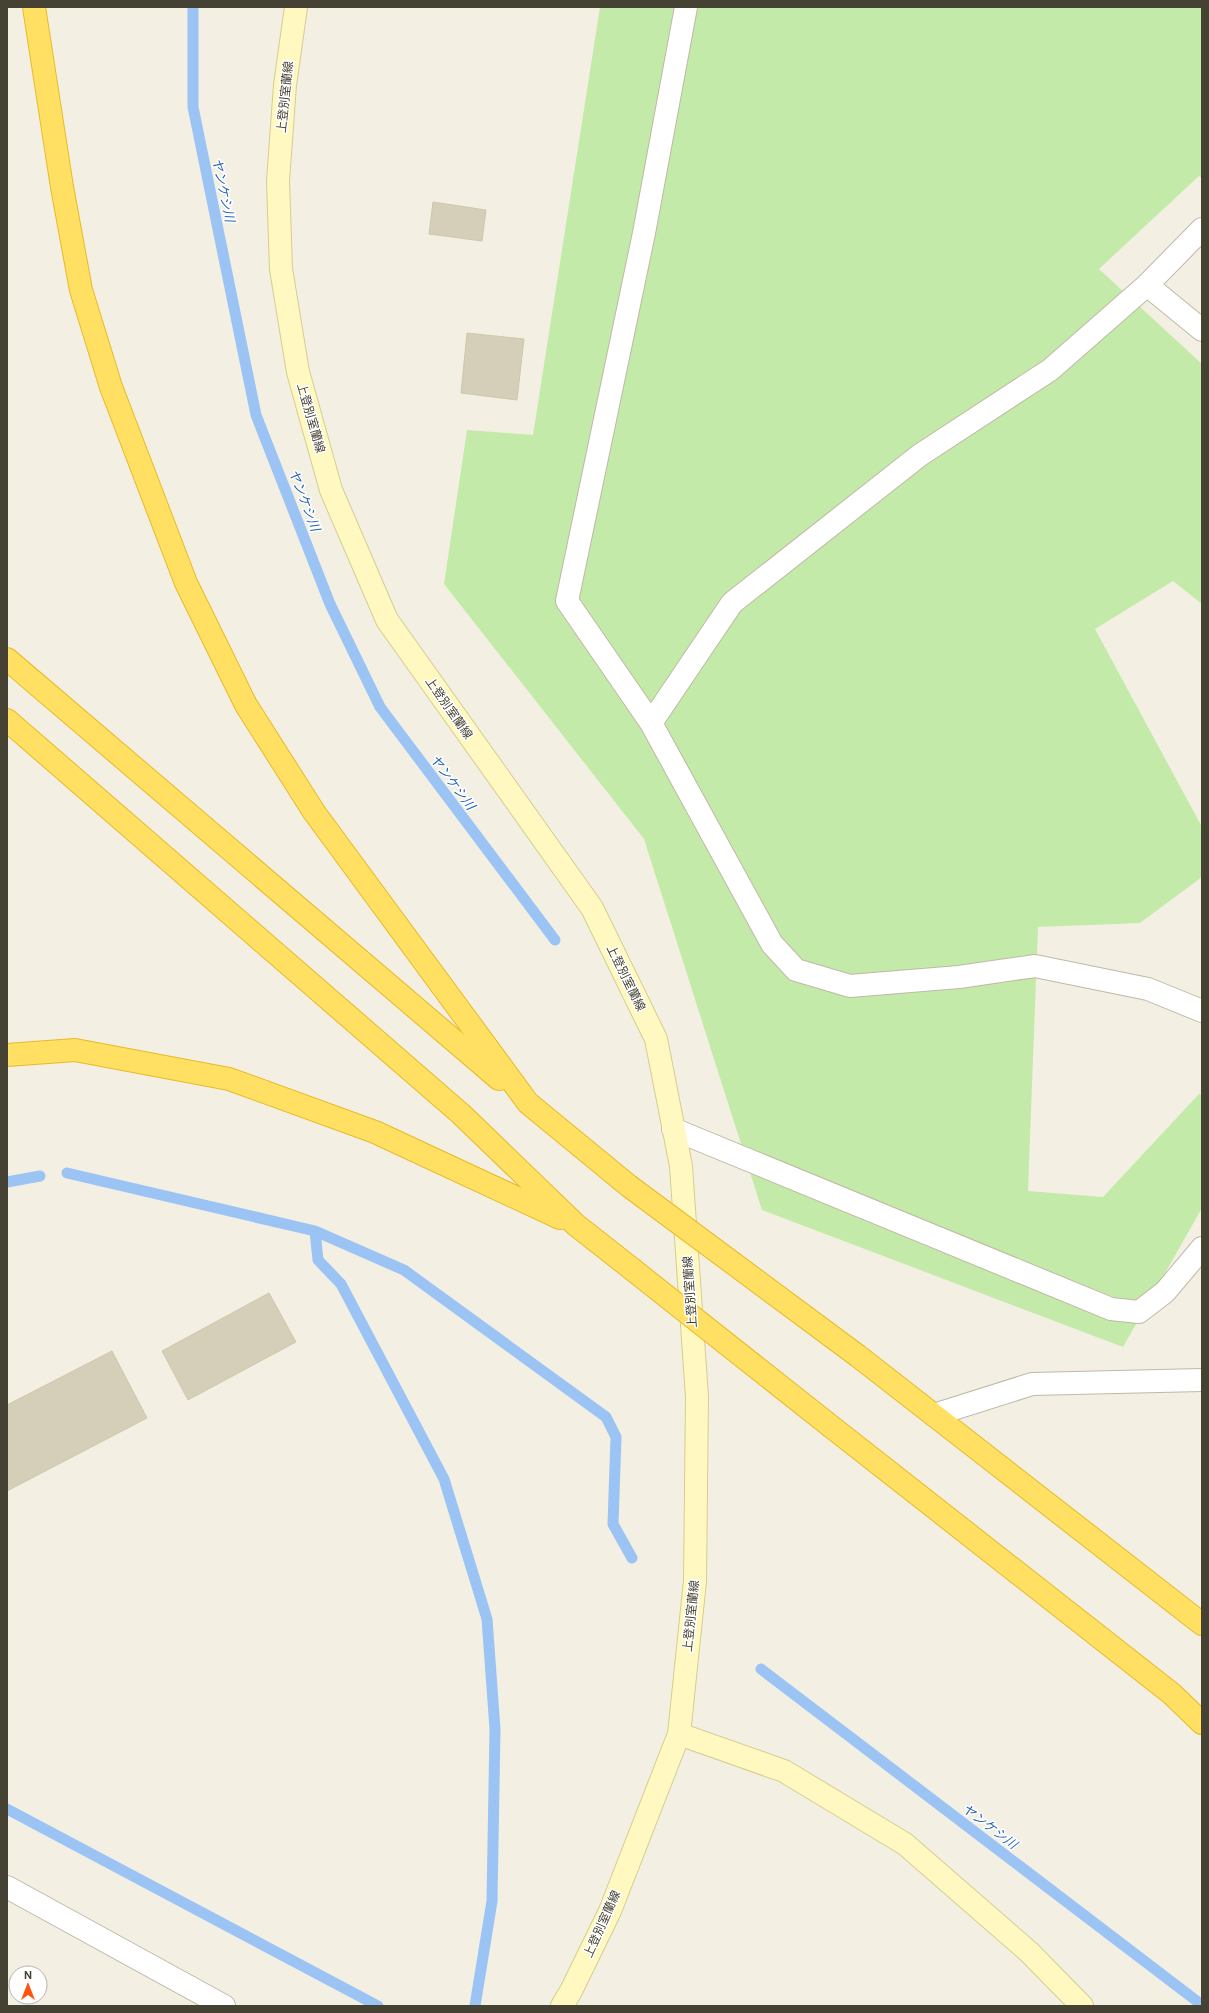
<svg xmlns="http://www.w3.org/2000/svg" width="1209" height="2013" font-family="'DM Sans','Noto Sans JP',sans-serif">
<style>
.green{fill:#c4eaa9}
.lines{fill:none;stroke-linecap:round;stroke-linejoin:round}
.stream{stroke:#9bc4f4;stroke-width:11}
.building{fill:#d5ceb8;stroke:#d0c7ab}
.lane-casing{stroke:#bfb9a6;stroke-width:24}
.secondary-casing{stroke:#d5cd90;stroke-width:24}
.highway-casing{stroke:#e6ba2a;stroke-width:24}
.lane{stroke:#fff;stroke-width:22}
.secondary{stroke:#fff8c1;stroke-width:22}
.highway{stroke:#ffe062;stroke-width:22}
.highway-bridge-casing{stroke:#e6ba2a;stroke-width:24;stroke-linecap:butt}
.highway-bridge{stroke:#ffe062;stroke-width:22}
.labels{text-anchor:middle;stroke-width:3;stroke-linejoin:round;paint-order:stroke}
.street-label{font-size:12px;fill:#454133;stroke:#fff}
.water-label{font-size:13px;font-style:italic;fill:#2766b6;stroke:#fff}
</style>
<rect width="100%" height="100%" fill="#f3f0e3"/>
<path class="green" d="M600,7H1202V178L1199,176L1099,269L1202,364V604L1173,581L1095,629L1202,827V877L1140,923L1038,927L1028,1191L1103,1197L1199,1094L1202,1095V1208L1123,1347L762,1210L644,839L444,584L467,430L533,435Z"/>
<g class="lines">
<path class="stream" d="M193,7V107L256,415L330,604L380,707L555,940
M67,1173L315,1231L404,1270L606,1417L616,1437L613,1524L632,1558
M7,1182L40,1176
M315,1231L318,1260L341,1284L444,1479L487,1619L495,1729L492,1901L475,2006
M761,1669L1202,2005
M7,1809L378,2006"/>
</g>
<path class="building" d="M433,202L486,210L482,241L429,234Z
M467,333L524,339L517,400L461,393Z
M269,1293L296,1342L188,1400L162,1351Z
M112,1351L147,1418L7,1491V1405Z"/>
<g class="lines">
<defs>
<path id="lane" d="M686,7L644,233L567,601L651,723L772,944L796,970L850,986L959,977L1035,966L1148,989L1202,1011
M1147,285L1202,330
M651,723L732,603L920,455L1050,370L1147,285L1202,229
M673,1129L1111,1309L1139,1312L1165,1292L1202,1248
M934,1415L1032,1384L1202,1380
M7,1887L224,2006"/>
<path id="secondary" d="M296,7L285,85L278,181L281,269L298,372L331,490L387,620L592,908L656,1039L681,1166L697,1397L695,1581L679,1734L610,1911L571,1991L562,2006
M679,1734L784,1771L905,1844L1029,1952L1082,2006"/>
<path id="highway" d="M34,7L62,187L81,290L111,387L186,583L246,705L314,812L528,1103L629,1186
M7,659L499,1079
M7,720L461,1114L576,1225L632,1269
M7,1055L75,1050L229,1079L375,1132L560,1218
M858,1356L1202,1624
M833,1428L1172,1694L1202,1723"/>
</defs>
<use href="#lane" class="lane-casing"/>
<use href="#secondary" class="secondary-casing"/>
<use href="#highway" class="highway-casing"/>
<use href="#lane" class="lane"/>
<use href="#secondary" class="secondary"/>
<use href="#highway" class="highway"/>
<defs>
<path id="highway-bridge" d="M629,1186L858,1356
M632,1269L833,1428"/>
</defs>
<use href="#highway-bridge" class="highway-bridge-casing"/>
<use href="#highway-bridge" class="highway-bridge"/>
</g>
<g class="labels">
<g class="street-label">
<text transform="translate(285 97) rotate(-84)" y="4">上登別室蘭線</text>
<text transform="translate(311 418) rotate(74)" y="4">上登別室蘭線</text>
<text transform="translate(449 708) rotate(55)" y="4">上登別室蘭線</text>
<text transform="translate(626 978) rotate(64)" y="4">上登別室蘭線</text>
<text transform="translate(690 1292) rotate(-94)" y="4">上登別室蘭線</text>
<text transform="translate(691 1616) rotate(-84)" y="4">上登別室蘭線</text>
<text transform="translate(602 1924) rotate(-66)" y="4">上登別室蘭線</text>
</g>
<g class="water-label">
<text transform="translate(224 190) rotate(78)" y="5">ヤンケシ川</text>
<text transform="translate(305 500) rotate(69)" y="5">ヤンケシ川</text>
<text transform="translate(453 782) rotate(53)" y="5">ヤンケシ川</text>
<text transform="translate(990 1826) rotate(37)" y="5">ヤンケシ川</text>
</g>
</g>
<rect width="1209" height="2013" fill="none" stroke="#454133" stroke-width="16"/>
<g transform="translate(28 1985)"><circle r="19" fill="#ffffff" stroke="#b5b3ad"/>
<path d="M0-3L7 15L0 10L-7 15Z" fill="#ff530e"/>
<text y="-6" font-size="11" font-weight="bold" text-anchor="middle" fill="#454133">N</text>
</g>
</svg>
